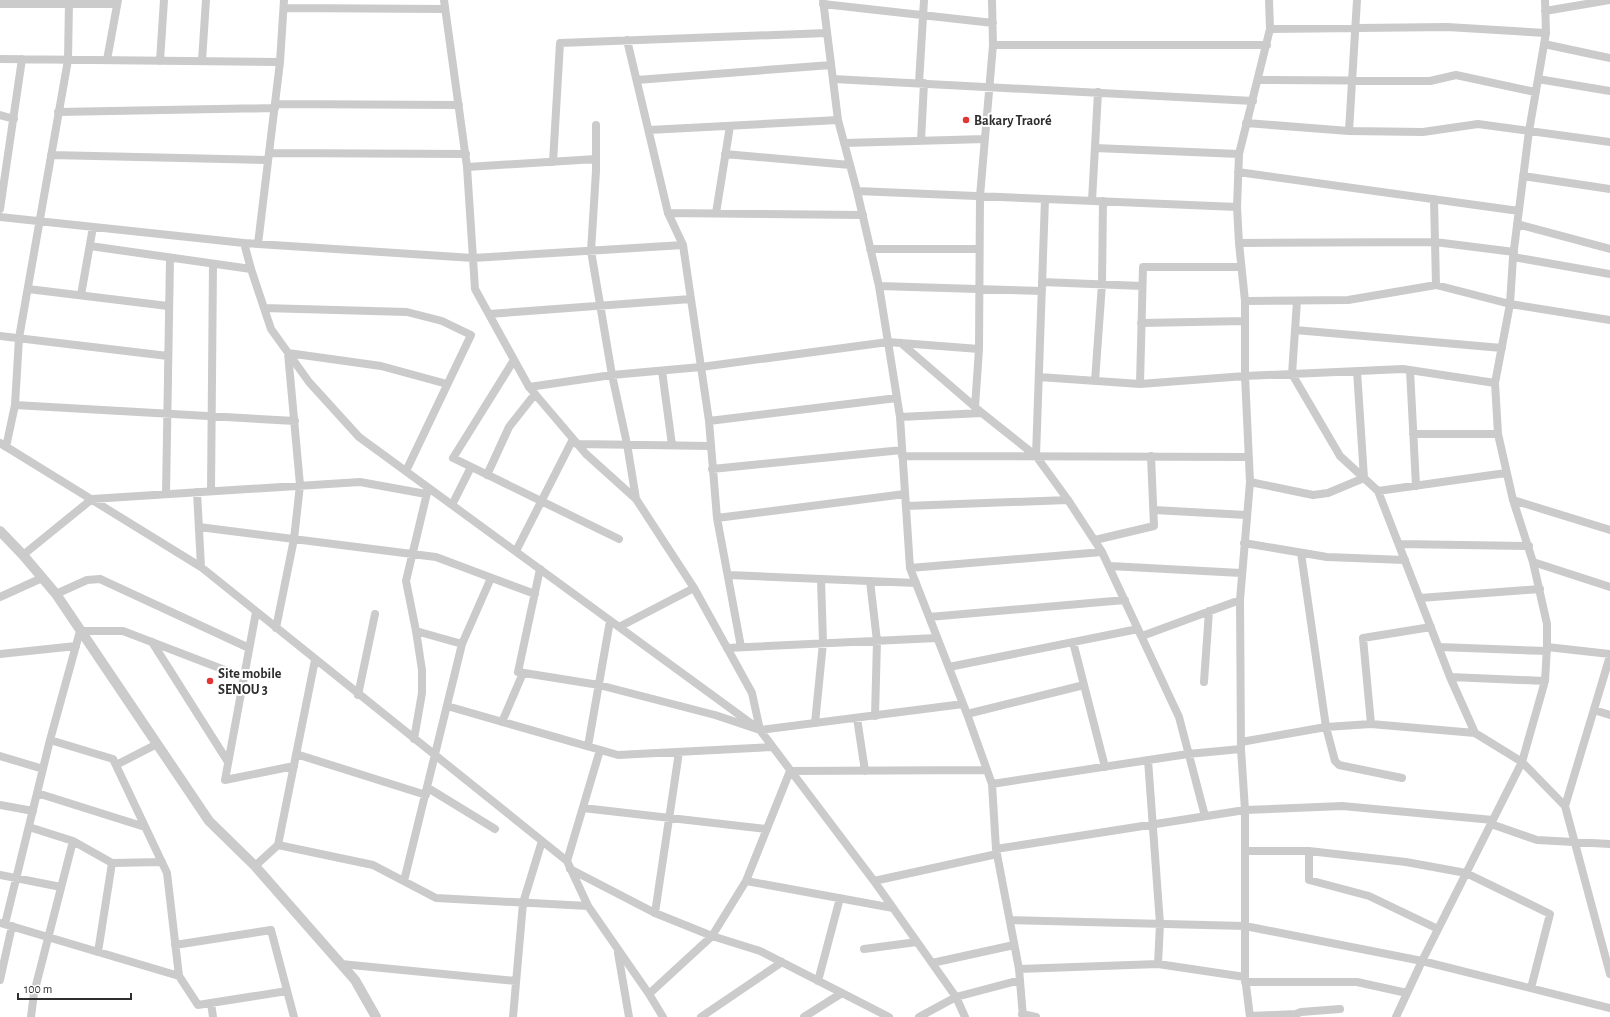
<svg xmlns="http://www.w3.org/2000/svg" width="1610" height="1017" font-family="'Alegreya Sans',sans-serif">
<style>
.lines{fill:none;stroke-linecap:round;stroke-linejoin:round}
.minor{stroke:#cbcbcb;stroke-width:8}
.tertiary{stroke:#cbcbcb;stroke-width:10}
.poi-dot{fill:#e23433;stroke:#fff;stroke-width:1.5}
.labels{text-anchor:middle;stroke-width:4;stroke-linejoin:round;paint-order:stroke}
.poi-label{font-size:14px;font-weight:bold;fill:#2e2e2e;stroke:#fff;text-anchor:start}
</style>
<rect width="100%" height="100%" fill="#fff"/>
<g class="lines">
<path class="minor" d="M444,0L467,167L475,289L529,387L586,454L636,499L694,588L752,693L760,730
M823,0L838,120L857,191L879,286L888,342L900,417L910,568L967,714L992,784L996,849L1019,969L1023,1017
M0,4H117
M823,4L993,23
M284,8L445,9
M1545,11L1610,0
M1270,29L1447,27L1546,33
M627,40L668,213L683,245L709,421L717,518L741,647
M1544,44L1610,58
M993,45H1267
M0,59L280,62
M107,60L118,0
M160,61L164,0
M202,61L206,0
M833,79L1253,101
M1538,79L1610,91
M637,80L831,65
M1258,80L1430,81L1456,75L1535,92
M919,83L924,0
M275,104L459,105
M58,112L275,108
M0,115L14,119
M1246,123L1349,131L1423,132L1478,124L1610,142
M596,125V171L591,251L612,375L627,444L636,499
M649,130L838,120
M1349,131L1357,0
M921,141L924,83
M844,143L985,139
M1095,148L1239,154
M269,153L466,154
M725,154L850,165
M51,155L268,160
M553,162L560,43L827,33
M467,167L596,159
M1238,172L1519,211
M1523,176L1610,189
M857,191L1237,207
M1434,199L1436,285
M1092,201L1098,92
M0,209L22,59
M668,213L863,215
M716,213L730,126
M0,217L244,243L473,258L683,245
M1517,224L1610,249
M244,243L251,269L271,329L309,382L359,437L760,730L874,881L956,997L965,1017
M1239,243L1435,242L1514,252
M258,244L280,62L284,0
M90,246L251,269
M870,249H979
M1513,257L1610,274
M1042,282L1142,286
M879,286L1042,291
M28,289L168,306
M81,295L93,227
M1245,301L1348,300L1436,285L1510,304L1610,320
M1297,301L1292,374L1340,456L1378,491L1450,677L1475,733L1522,762L1565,806L1610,974
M264,308L407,312L442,321L471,335L406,471
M489,314L691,299
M1141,323L1245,321
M1295,330L1502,348
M0,336L168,356
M901,343L982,413L1036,456L1068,500L1102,552L1179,717L1205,816
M514,360L453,458L619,539
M1410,370L1416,486
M662,371L672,445
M1039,377L1140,384L1245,376L1403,369L1495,383
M1095,381L1102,284L1103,201
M1140,384L1143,267H1241
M529,387L612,375L701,367L888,342L979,349
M15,405L295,421
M975,407L979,349L980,196L993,45L992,0
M900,417L982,413
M709,421L897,398
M1413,434H1498
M0,443L201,567L567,861L588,906L649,994L663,1017
M577,444L711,446
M6,447L15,405L19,338L68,60L69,2
M902,456L1248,457
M1036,456L1045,199
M712,469L902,450
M487,475L509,427L535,394
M1250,482L1313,495L1328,493L1364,478L1357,371
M211,491L213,264
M1378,491L1506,473
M197,492L201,567
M166,494L170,258
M1513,500L1610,530
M452,505L471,467
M906,506L1068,500
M1154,510L1246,515
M717,518L905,494
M199,527L436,557L535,594
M1095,540L1154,526L1151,456
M1244,543L1327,557L1405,560
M1399,544L1529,546
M516,551L573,439
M1301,553L1326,727L1335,761L1339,765L1402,778
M23,555L92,499L360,482L426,494
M1533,562L1610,587
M1110,566L1241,573
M910,568L1102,552
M540,569L518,672L599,685L715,715L760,730L963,704
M729,575L916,583
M870,581L877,641L875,716
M56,594L87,580L100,579L249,648
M0,597L42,578
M1420,598L1540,589
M256,612L225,780L294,766
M929,617L1125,600
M619,627L694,588
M276,628L294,539L300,485L288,353L381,366L447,384
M416,631L462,644
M1142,636L1240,600
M152,642L228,762
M1073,642L1105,767
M1439,647L1547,651
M1547,647L1610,654
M727,648L937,638
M0,654L76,646
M949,667L1138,629
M1450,677L1545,681
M1204,682L1209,611
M358,695L375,614
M447,706L618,755L772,747
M1594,710L1610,715
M967,714L1084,685
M857,718L865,771
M502,722L523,673
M815,723L823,643L821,579
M1371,724L1363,638L1431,627
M414,739L422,693V670L416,631L406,581L428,489
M50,740L113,759L167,873L179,976L198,1005L287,991
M1241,742L1326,727L1371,724L1475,733
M588,746L610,621
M296,754L426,795
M0,756L43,769
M1148,760L1160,924L1158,964
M116,765L157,744
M992,784L1188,754L1241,749
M428,788L495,829
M37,793L145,827
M0,805L33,811
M1565,806L1610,656
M583,808L767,829
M1491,824L1537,840L1610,844
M29,827L73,841L112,863L162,862
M278,845L373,865L436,898L588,906
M996,849L1245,810L1342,806L1493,820
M1245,851H1309L1406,862L1466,873L1550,914L1531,988
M1309,851V880L1369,896L1438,929
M567,861L600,750
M255,866L278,845L315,660
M570,869L655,913L712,936L760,951L889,1017
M0,875L61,887
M404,881L462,644L491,578
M746,881L893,908
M874,881L997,854
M655,913L679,752
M1010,920L1245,926L1422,961L1610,1008
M1,923L179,976
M5,924L50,740L80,631H123L243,677
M175,945L271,930L294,1017
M864,949L917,942
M98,952L112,863
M618,953L629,1017
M932,963L1014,945
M341,964L516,981
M1019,969L1158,964L1245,977
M0,980L12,926
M818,981L840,898
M1245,982H1357L1407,993
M649,994L712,936L746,881L790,771L987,770
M211,1003L213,1017
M1022,1014L1036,1017
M1250,1016L1296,1014L1301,1012L1340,1009
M31,1017L34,993L73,841
M513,1017L523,903L542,841
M701,1017L782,962
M804,1017L842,993
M919,1017L956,997L1020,980
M1250,1017L1245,977V810L1241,749L1240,600L1250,482L1245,376V301L1239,243L1237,207L1239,154L1270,29L1269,0
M1396,1017L1422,961L1522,762L1545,681L1547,647V624L1533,562L1513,500L1498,434L1495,383L1510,304L1513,257L1529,131L1546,33L1545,0"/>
<path class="tertiary" d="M0,531L23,555L56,594L209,821L255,866L355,980L376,1017"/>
</g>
<g class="poi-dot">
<circle cx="966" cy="120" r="4"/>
<circle cx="210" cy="681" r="4"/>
</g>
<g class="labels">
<g class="poi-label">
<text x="974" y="125">Bakary Traoré</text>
<text x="218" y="678">Site mobile<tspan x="218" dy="16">SENOU 3</tspan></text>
</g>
</g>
<path d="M18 993v6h113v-6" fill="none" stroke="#2e2e2e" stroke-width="2"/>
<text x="24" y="993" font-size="12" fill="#2e2e2e" stroke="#ffffff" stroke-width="3" paint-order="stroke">100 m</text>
</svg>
